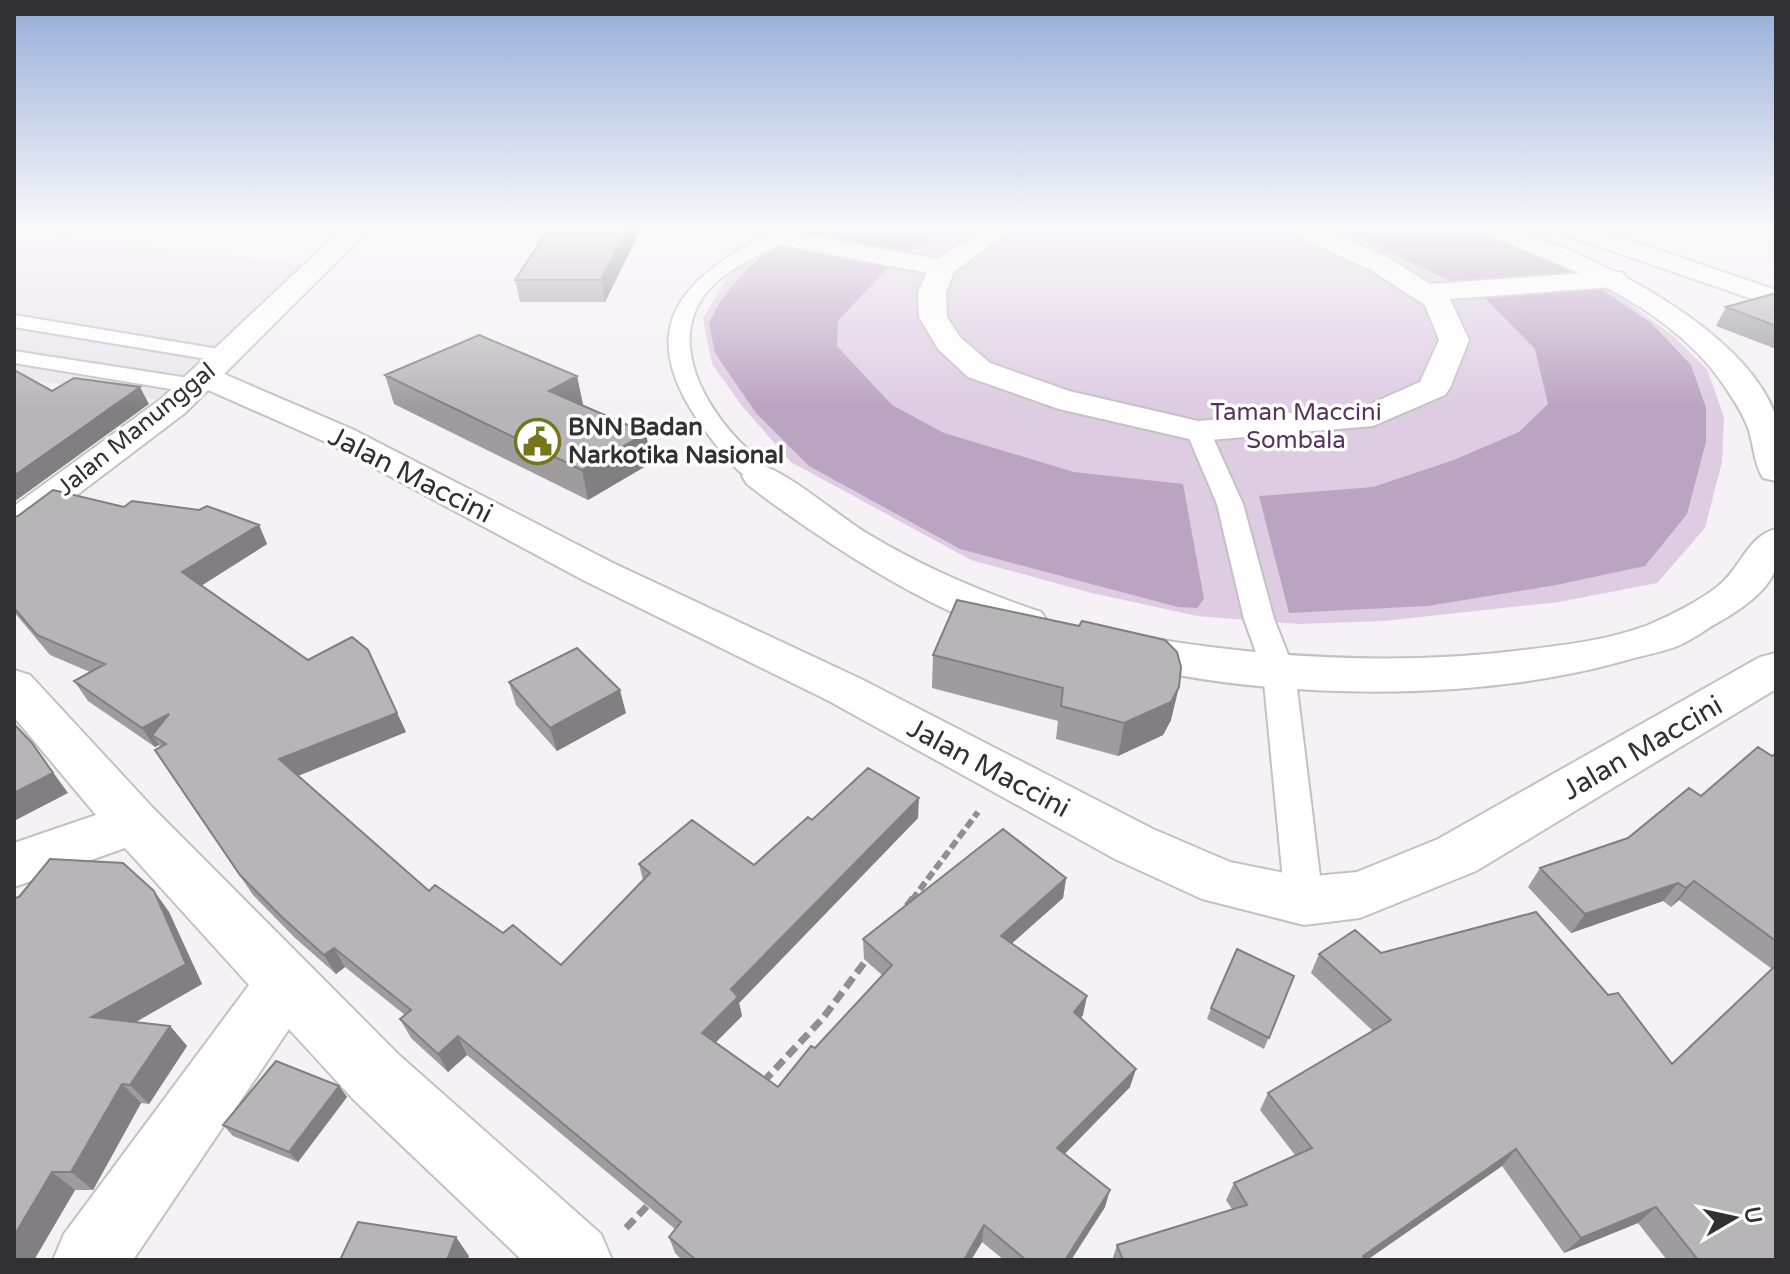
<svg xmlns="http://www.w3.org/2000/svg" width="1790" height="1274" font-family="'Varela Round',sans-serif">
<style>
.built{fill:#ece4ee}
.green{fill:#decce3}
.water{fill:#bba3c2}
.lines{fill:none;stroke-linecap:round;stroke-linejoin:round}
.service-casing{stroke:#c4c1c5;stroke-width:4}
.pedestrian-casing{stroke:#c4c1c5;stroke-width:4}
.minor-casing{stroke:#c4c1c5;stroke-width:4}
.path-far1{stroke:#908e91;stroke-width:6;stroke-dasharray:9 4;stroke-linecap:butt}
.path{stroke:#908e91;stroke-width:7;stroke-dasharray:12 6;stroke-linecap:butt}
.service{fill:#fff;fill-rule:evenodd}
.pedestrian{fill:#fff;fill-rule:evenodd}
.minor{fill:#fff;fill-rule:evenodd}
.wall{fill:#9e9c9f}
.shaded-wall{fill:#817f82}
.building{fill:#b8b5b9;stroke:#817f82;stroke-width:2}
.labels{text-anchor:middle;stroke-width:7;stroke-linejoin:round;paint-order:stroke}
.far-park-label{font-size:24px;fill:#54335d;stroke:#fff}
.far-poi-label{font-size:24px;font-weight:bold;fill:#313032;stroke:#fff;text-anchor:start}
.far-street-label{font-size:24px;fill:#313032;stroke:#fff}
.street-label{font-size:28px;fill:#313032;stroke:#fff}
</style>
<rect width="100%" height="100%" fill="#f5f1f5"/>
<path class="built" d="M14,230L313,265L158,400L14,377Z"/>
<path class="green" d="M800,229H1484L1576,269L1620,296L1672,335L1707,369L1724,417L1722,462L1705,528L1657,583L1559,602L1384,621L1299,624L1197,616L1092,593L971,560L791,462L742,406L712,364L703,319L726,279L756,253Z"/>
<path class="water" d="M805,229H950L900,255L797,233Z
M1341,229H1474L1575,273L1456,284Z
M783,240L893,262L838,321L837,346L892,405L944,433L1074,472L1183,484L1204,599L1197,608L1178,607L960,549L809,466L756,413L715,353L709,323C725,288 752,262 783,240Z
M1600,288L1651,323L1691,365L1706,408V442L1687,514L1645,566L1556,585L1427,606L1289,613L1259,496L1373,487L1454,460L1519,432L1548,404L1535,349L1484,297Z"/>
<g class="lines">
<defs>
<path id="service" d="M776,229H798C778,250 743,259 720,279C667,323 692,386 730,431C743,447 761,459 772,476L760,483C739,478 720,450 707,433C630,329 677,281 776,229Z
M14,315L225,350L236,356L225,362L14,327Z
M14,351L195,379L206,386L195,393L14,363Z
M1198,424L1210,431L1243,504L1274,619L1295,672L1323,901L1318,912L1304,917L1290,912L1285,901L1263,672L1244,619L1217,504L1186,431Z"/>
<path id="pedestrian" d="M776,229L938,259L984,229H1013L954,272L946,292L947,317L960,337L990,363L1069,391L1198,421L1366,406L1420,382L1439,340L1425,305L1371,270L1292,234L1289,229H1323L1389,258L1430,284L1613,271L1623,273L1627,279L1623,285L1613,287L1450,299L1469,340L1450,388L1445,395L1373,426L1198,441L1059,409L968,377L938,349L919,317L918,292L927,273L767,242L763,237Z"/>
<path id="minor" d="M342,229H369L224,374L352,429L613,563L861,679L1153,829L1230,862L1304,877L1357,872L1438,839L1760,657L1776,653V689L1476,871L1360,918L1304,925L1202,899L1115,859L829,701L585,581L328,443L208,390L185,413L28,532L14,536V506L161,399Z
M1482,229C1493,229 1507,227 1518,230C1534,233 1549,242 1564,248C1633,277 1747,339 1775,414C1782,432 1776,462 1776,481L1763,478C1754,464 1754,447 1749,431C1745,418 1737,405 1729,393C1678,310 1572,268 1485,234Z
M1559,229H1596L1776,290V307L1562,234Z
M760,465C790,473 838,516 868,534C923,567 981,592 1041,612L1048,622L1041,632C978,649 799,525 747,484L742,476L747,468Z
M1776,529C1776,541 1778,554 1776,566C1771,590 1737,612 1717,623C1705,630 1693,639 1680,645C1664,652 1644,655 1627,660C1473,704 1258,701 1103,658L1097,648L1103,638L1119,633C1252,657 1389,667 1524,650C1565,645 1609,640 1648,625C1670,616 1699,601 1717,587C1740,570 1747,536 1776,529Z
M14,670L30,675L153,808L399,1055L601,1234L612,1260H522L353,1099L289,1029L133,1260H53L64,1234L249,985L125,848L14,887V843L96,815L14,717Z"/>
</defs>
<use href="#service" class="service-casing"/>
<use href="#pedestrian" class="pedestrian-casing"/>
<use href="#minor" class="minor-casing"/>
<path class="path-far1" d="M912,900L978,812"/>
<path class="path" d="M907,906L913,898
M763,1082L823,1018L870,955
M626,1228L650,1203"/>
<use href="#service" class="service"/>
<use href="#pedestrian" class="pedestrian"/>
<use href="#minor" class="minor"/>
</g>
<path class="wall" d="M549,229H641L605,302H520L515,280Z
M1776,293V349L1716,326L1726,307Z
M385,375L577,376L583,405L646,433L651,463L588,500L394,404Z
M124,507L259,525L267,544L202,585L308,660L397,713L406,732L298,776L429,891L561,965L643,880L639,864L754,865L812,820L918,818L739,1003L742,1016L716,1042L778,1087L882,975L864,959L863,939L1066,878L1063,898L1012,943L1083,1015L1081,1018L1130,1087L1064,1154L1105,1207L1071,1260H1004L982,1242L971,1260H682L675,1253L669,1237L675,1229L467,1055L448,1072L411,1038L400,1019L405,1015L345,967L336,974L294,937L253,895L155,750L160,747L159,745L155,747L88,701L74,681L90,672L50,655L14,612V517Z
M957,600L1171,720L1163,735L1118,756L1056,739L1058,721L932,688L933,655Z
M509,682L626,713L557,751L516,705Z
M1776,753V1260H1667L1638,1223L1564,1253L1502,1166L1367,1260H1112L1117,1245L1232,1209L1226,1200L1234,1183L1295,1155L1260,1110L1268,1093L1373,1031L1311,973L1319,954L1381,953L1608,995L1672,1064L1772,969L1679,900L1671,907L1663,901L1571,933L1528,887L1540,868L1628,838Z
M154,891L169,912L202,984L136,1022L170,1026L187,1046L149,1104L141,1103L93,1190H75L34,1260L19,897Z
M1294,976L1264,1049L1207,1019L1211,1008Z
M339,1086L347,1097L298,1162L233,1136L223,1125Z"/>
<path class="shaded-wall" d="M627,229H641L605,302L601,280Z
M577,376L583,405L549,391Z
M140,387L149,404L14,502V476Z
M646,433L651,463L588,500L582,470Z
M259,525L267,544L193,591L182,572Z
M1179,687L1171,720L1163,735L1118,756L1124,723Z
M620,690L626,713L557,751L550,728Z
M397,713L406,732L290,779L279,759Z
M169,714L152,735L159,745L155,747L142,728Z
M32,743L68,793L14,821V793Z
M919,798L918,818L739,1003L742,1016L706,1052L702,1033L731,989Z
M1066,878L1063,898L999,955L1001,936Z
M1694,881L1679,900L1671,907L1686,888Z
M1678,883L1663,901L1571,933L1585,914Z
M154,891L169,912L202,984L109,1037L91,1017Z
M334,948L345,967L336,974L324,955Z
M1087,996L1083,1015L1070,1031L1074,1012Z
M170,1026L187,1046L149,1104L130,1085Z
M458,1036L467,1055L448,1072L438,1054Z
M1136,1069L1130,1087L1053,1166L1057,1148Z
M122,1084L141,1103L93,1190L71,1172Z
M339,1086L347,1097L298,1162L289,1152Z
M1516,1149L1502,1166L1367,1260H1359L1363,1256Z
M52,1172L75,1190L34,1260H14V1236Z
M1110,1190L1105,1207L1071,1260H1065Z
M1656,1207L1638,1223L1564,1253L1581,1238Z
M984,1225L982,1242L971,1260H964Z
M456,1237L469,1256L468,1260H447Z"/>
<path class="building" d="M549,229H627L601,280H515Z
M1776,293V326L1726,307Z
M479,335L577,376L549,391L646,433L582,470L385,375Z
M14,370L52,391L74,378L140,387L14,476Z
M53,490L124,507L132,501L199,510L207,506L259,525L182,572L308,660L352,637L368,650L397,713L279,759L429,891L435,885L503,933L513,925L561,965L650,873L639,864L692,820L754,865L808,817L812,820L868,768L919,798L731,989L738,997L702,1033L778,1087L811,1046L815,1048L892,965L863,939L1003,829L1066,878L1001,936L1087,996L1074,1012L1136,1069L1057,1148L1110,1190L1065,1260H1026L984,1225L964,1260H696L669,1237L681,1222L458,1036L438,1054L400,1019L411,1010L334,948L324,955L282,917L240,875L155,750L166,744L152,735L169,714L142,728L74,681L105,664L37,635L14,608V517L18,516Z
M957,600L1079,626L1082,621L1165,640L1177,652L1181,667L1179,687L1171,702L1124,723L1061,706L1063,688L933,655Z
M577,648L620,690L550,728L509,682Z
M14,724L32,743L53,773L14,793Z
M1758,747L1772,756L1776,753V941L1694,881L1686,888L1678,883L1585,914L1540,868L1628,838L1689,788L1701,796Z
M50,859L123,863L154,891L186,964L91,1017L170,1026L130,1085L122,1084L71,1172H52L14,1236V898L19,897Z
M1536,912L1608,995L1618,993L1672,1064L1776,965V1260H1698L1656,1207L1581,1238L1516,1149L1363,1256L1365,1260H1123L1117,1245L1247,1205L1234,1183L1312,1148L1268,1093L1391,1020L1319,954L1355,930L1381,953Z
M1237,949L1294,976L1269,1038L1211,1008Z
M276,1061L339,1086L289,1152L223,1125Z
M358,1222L456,1237L447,1260H340Z"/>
<linearGradient id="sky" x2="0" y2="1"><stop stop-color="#96add9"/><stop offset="0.56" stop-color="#faf9fa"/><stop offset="1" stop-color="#faf9fa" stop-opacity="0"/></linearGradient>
<rect width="1790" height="408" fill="url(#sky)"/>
<defs>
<symbol id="civic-ring" viewBox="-11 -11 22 22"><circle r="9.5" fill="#fff" stroke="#75751a" stroke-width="1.5"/><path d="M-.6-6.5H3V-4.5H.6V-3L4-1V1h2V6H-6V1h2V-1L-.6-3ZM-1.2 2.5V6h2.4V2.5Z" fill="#75751a"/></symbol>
</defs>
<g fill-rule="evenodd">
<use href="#civic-ring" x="512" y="416" width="51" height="51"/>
</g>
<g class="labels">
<g class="far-park-label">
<text x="1296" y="420">Taman Maccini<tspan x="1296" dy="28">Sombala</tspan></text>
</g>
<g class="far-poi-label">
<text x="568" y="435">BNN Badan<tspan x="568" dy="28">Narkotika Nasional</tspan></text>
</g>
<g class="far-street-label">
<text transform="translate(136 429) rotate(-39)" y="8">Jalan Manunggal</text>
</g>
<g class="street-label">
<text transform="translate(411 474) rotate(27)" y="10">Jalan Maccini</text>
<text transform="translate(1642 747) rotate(-30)" y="10">Jalan Maccini</text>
<text transform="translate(989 767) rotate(28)" y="10">Jalan Maccini</text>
</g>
</g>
<rect width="1790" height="1274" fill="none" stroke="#313032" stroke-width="32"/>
<g transform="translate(1734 1218) rotate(81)" stroke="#ffffff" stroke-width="6" paint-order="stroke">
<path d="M0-6L14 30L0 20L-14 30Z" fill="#313032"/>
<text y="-12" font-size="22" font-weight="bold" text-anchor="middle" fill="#313032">U</text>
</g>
</svg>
